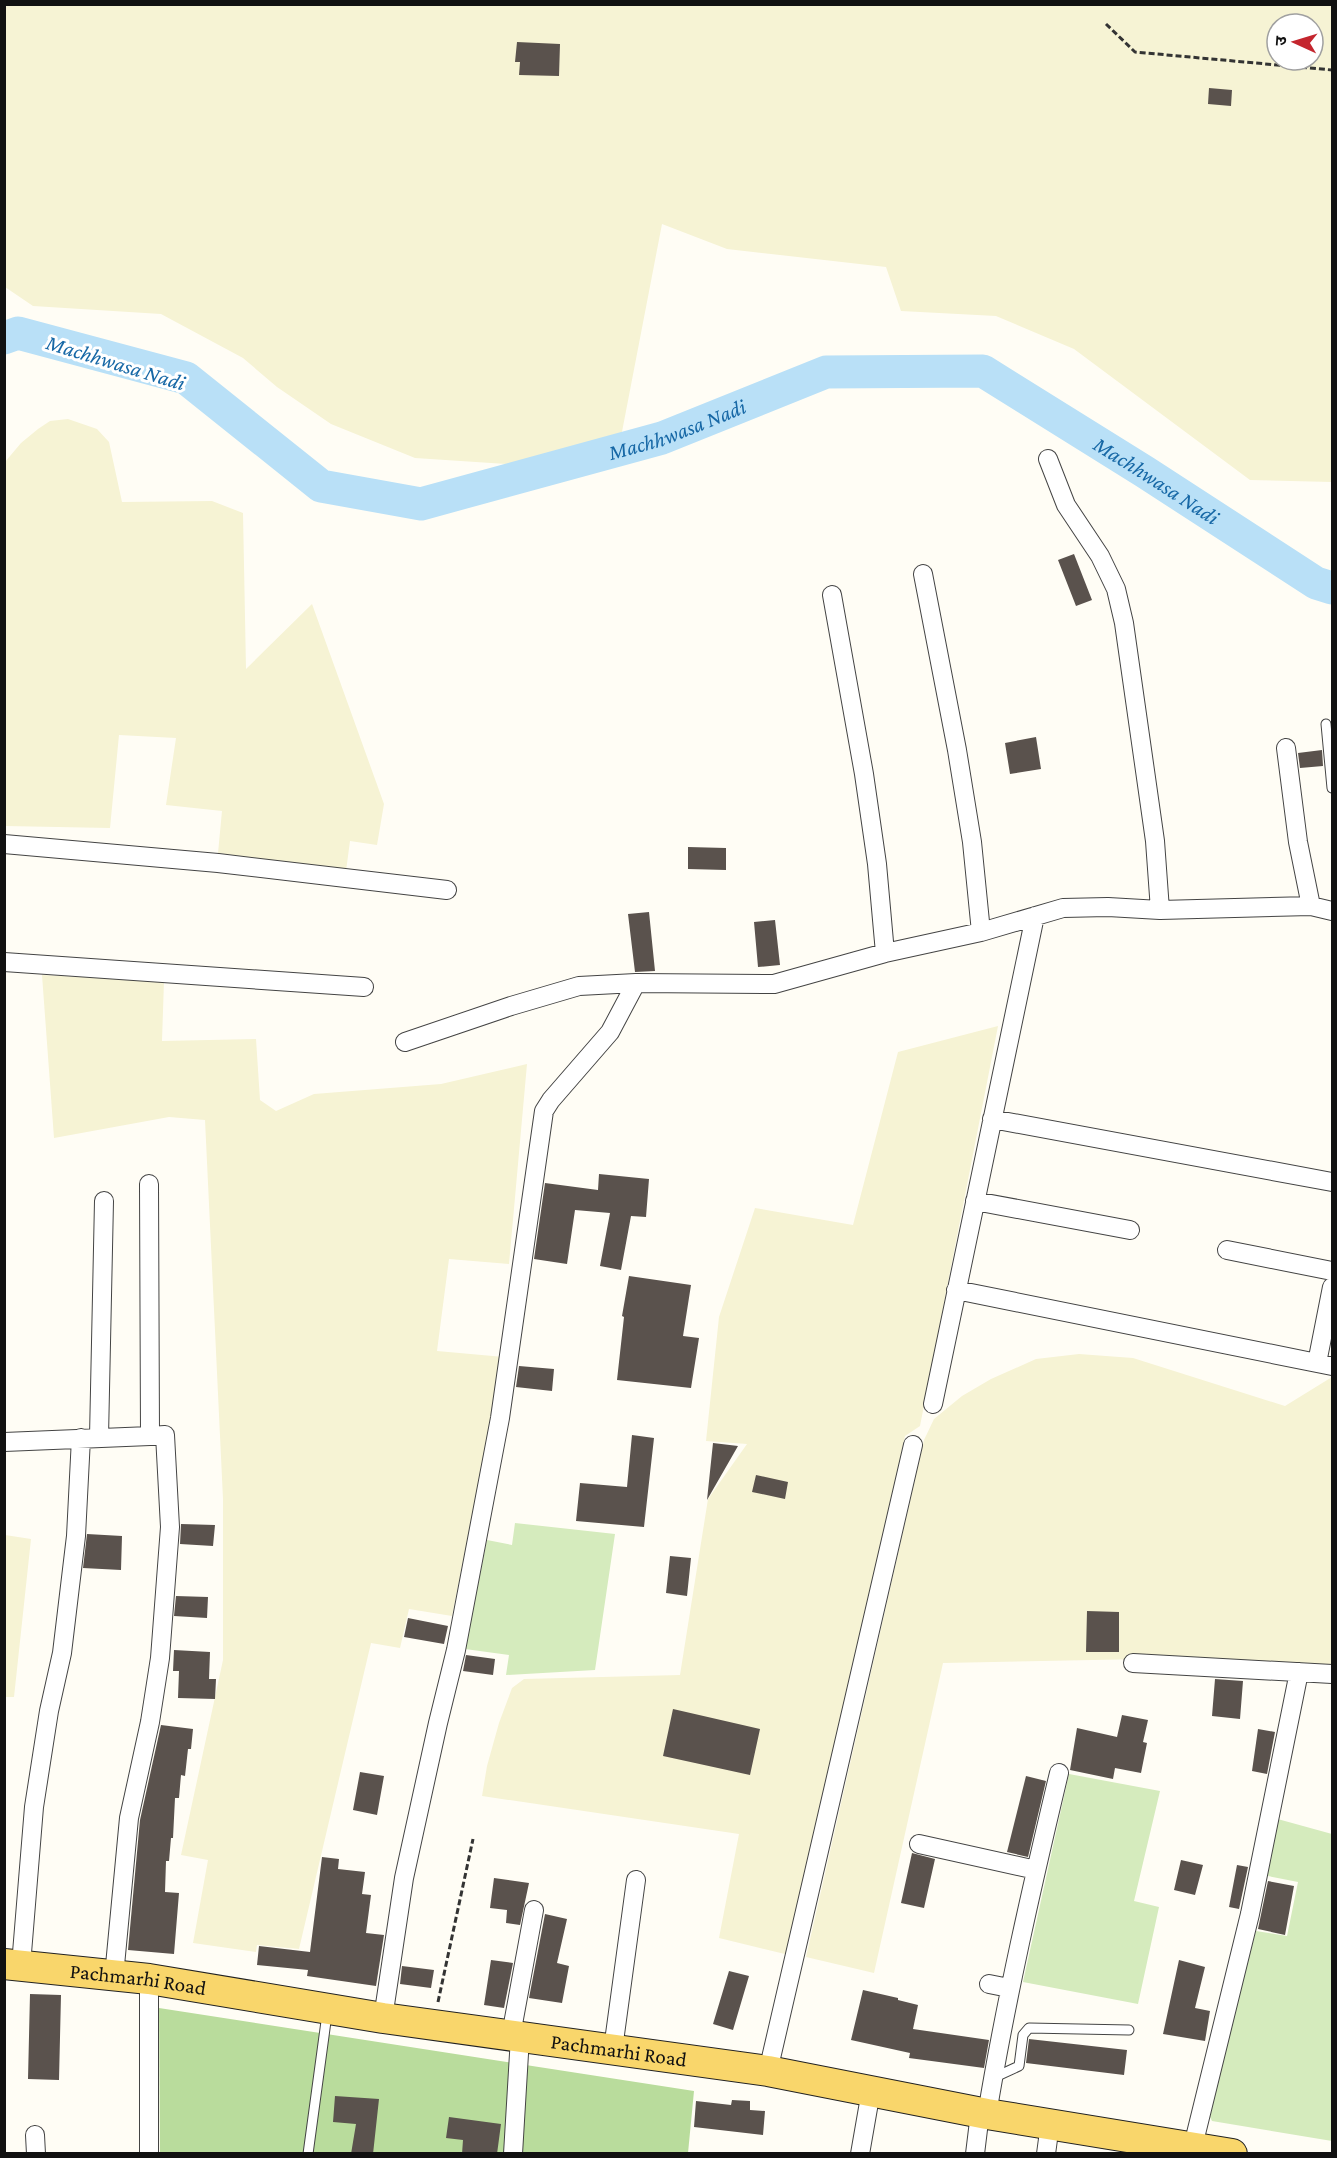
<svg xmlns="http://www.w3.org/2000/svg" width="1337" height="2158" font-family="'Crimson Pro','Noto Sans Devanagari',serif">
<style>
.farmland{fill:#f6f3d4;fill-rule:evenodd}
.green{fill:#d5ebbd}
.forest{fill:#b9dc9c}
.lines{fill:none;stroke-linecap:round;stroke-linejoin:round}
.river{stroke:#b9e0f7;stroke-width:33}
.building{fill:#5a524d}
.lane-casing{stroke:#444;stroke-width:11}
.street-casing{stroke:#444;stroke-width:20}
.primary-casing{stroke:#222;stroke-width:32}
.path{stroke:#333;stroke-width:3;stroke-dasharray:6 3;stroke-linecap:butt}
.lane{stroke:#fff;stroke-width:9}
.street{stroke:#fff;stroke-width:18}
.primary{stroke:#f9d66b;stroke-width:30}
.labels{text-anchor:middle;stroke-width:6;stroke-linejoin:round;paint-order:stroke}
.street-label{font-size:21px;fill:#111;stroke:#fff}
.water-label{font-size:22px;font-style:italic;fill:#1768a6;stroke:#fff}
</style>
<rect width="100%" height="100%" fill="#fffdf5"/>
<path class="farmland" d="M4,5H1332V482L1250,480L1074,349L996,316L901,311L886,267L727,249L662,224L621,437L599,452L562,460L520,465L415,458L331,424L277,387L243,358L161,314L33,306L5,287ZM1277,24H1313V60H1277Z
M68,419L97,429L109,442L122,502L212,501L243,513L246,669L312,604L384,804L377,845L350,841L346,871L218,853L222,811L166,805L176,738L119,735L110,828L5,826V462L21,443L38,429L50,421Z
M42,975L164,981L162,1041L256,1039L260,1100L276,1111L314,1094L441,1084L527,1064L509,1264L449,1259L437,1351L504,1357L452,1616L409,1609L400,1648L371,1643L299,1949L257,1945L256,1952L193,1943L208,1860L181,1855L223,1660V1499L205,1120L169,1117L54,1138Z
M998,1026L920,1426L905,1436L789,1955L719,1938L739,1834L482,1796L487,1766L499,1723L512,1688L524,1679L680,1675L708,1499L747,1444L706,1441L719,1317L755,1208L853,1225L898,1052Z
M1079,1354L1133,1358L1285,1406L1332,1377V1670L1196,1658L943,1663L874,1973L806,1957L924,1440L934,1419L962,1396L991,1379L1036,1359Z
M5,1535L31,1539L14,1697H5Z"/>
<path class="green" d="M515,1523L615,1534L595,1670L506,1675L509,1655L465,1649L487,1540L512,1545Z
M1069,1774L1160,1791L1134,1901L1159,1907L1138,2004L1023,1982Z
M1274,1818L1332,1834V2141L1212,2121L1210,2117L1229,2033L1256,1931L1287,1936L1298,1882L1263,1875Z"/>
<path class="forest" d="M159,2008L694,2091L688,2153H160Z"/>
<g class="lines">
<path class="river" id="s1" d="M4,338L18,333L186,378L321,486L421,504L662,438L826,372L983,371L1145,472L1316,583L1332,588"/>
</g>
<path class="building" d="M517,42L560,44L559,76L519,75L520,62H515Z
M1209,88L1232,90L1231,106L1208,104Z
M1074,554L1092,600L1076,606L1058,560Z
M1036,737L1041,769L1010,774L1005,743Z
M1322,750L1323,766L1300,768L1298,753Z
M688,847L726,848V870L688,869Z
M649,912L655,971L635,972L628,914Z
M775,920L780,965L758,967L754,922Z
M599,1174L649,1179L646,1217L631,1216L621,1270L600,1266L610,1213L575,1210L567,1264L534,1259L545,1183L598,1190Z
M629,1276L691,1285L683,1336L699,1338L691,1388L617,1380L624,1317L622,1316Z
M519,1366L554,1369L552,1391L516,1387Z
M632,1435L654,1438L644,1527L576,1521L580,1483L627,1487Z
M713,1443L738,1446L707,1500Z
M756,1475L788,1482L785,1499L752,1492Z
M181,1524L215,1525L213,1546L180,1544Z
M87,1534L122,1536L121,1570L83,1568Z
M670,1556L691,1558L687,1596L666,1593Z
M176,1596L208,1597L207,1618L174,1616Z
M1087,1611L1119,1612V1652H1086Z
M408,1618L448,1626L444,1644L404,1637Z
M174,1650L210,1652L209,1679H216L215,1699L178,1698L179,1671H173Z
M466,1655L495,1659L493,1675L463,1671Z
M1215,1679L1243,1681L1240,1719L1212,1716Z
M673,1709L760,1729L750,1775L663,1756Z
M1122,1715L1148,1720L1143,1742L1147,1743L1141,1773L1115,1768L1113,1779L1070,1770L1077,1728L1117,1737Z
M161,1725L193,1729L191,1749H188L185,1776L181,1775L179,1798H175L173,1838H171L169,1861H166L165,1892L179,1893L174,1954L128,1950L140,1820Z
M1258,1729L1275,1732L1267,1774L1252,1771Z
M360,1772L384,1776L377,1815L353,1810Z
M1026,1776L1046,1781L1028,1857L1007,1852Z
M912,1853L935,1859L924,1908L901,1903Z
M322,1857L339,1859L338,1869L365,1872L362,1894L371,1895L366,1933L384,1935L376,1986L307,1976L308,1970L257,1965L259,1946L310,1952Z
M1181,1860L1203,1865L1195,1895L1174,1890Z
M1237,1865L1248,1867L1239,1909L1229,1907Z
M494,1878L529,1883L520,1925L506,1923L507,1910L490,1908Z
M1268,1881L1294,1886L1285,1935L1258,1929Z
M545,1914L567,1919L557,1963L569,1966L562,2003L529,1998Z
M491,1960L513,1963L504,2008L484,2005Z
M1179,1960L1205,1967L1195,2008L1210,2011L1205,2041L1163,2034Z
M402,1966L434,1970L431,1988L400,1984Z
M729,1971L749,1976L733,2030L713,2024Z
M863,1990L898,1998V2000L918,2005L913,2029L989,2040L984,2068L909,2058L910,2053L851,2040Z
M30,1994L61,1995L59,2080L28,2079Z
M1029,2039L1127,2050L1124,2075L1026,2063Z
M335,2096L379,2099L373,2154H351L356,2124L333,2122Z
M732,2100L750,2101V2110L765,2111L763,2135L694,2127L696,2101L731,2105Z
M449,2117L501,2124L497,2154H462L463,2140L446,2138Z"/>
<g class="lines">
<defs>
<path id="lane" d="M1326,724L1332,788
M993,2078L1019,2066L1023,2035L1029,2028L1129,2030
M308,2154L327,2014"/>
<path id="street" d="M1048,459L1066,505L1100,556L1116,589L1124,623L1155,841L1160,910
M923,574L957,750L972,842L981,932
M832,595L864,774L877,864L885,953
M1286,748L1298,842L1311,906
M4,844L218,863L447,890
M4,962L364,987
M405,1042L511,1006L579,986L636,983L774,984L885,953L981,932L1063,908L1108,907L1160,910L1311,906L1332,911
M992,1119L1332,1182
M975,1201L1130,1230
M1227,1250L1332,1271
M1332,1287L1317,1363L1332,1366
M956,1290L1317,1363
M933,1404L1035,916
M99,1437L104,1201
M4,1442L150,1436L149,1184
M1133,1663L1332,1674
M919,1844L1036,1870
M21,1965L34,1807L49,1711L62,1653L76,1536L81,1438
M114,1976L129,1818L150,1722L160,1658L170,1527L165,1435L150,1436
M989,1984L1009,1988
M383,2018L404,1878L438,1723L456,1650L500,1418L544,1111L551,1100L610,1032L636,983
M511,2035L534,1910
M613,2049L636,1880
M768,2071L913,1445
M987,2114C1006,1999 1032,1886 1059,1773
M35,2135L36,2154
M149,2154V1979
M513,2154L520,2037
M860,2154L871,2091
M975,2154L980,2113
M1046,2154L1050,2124
M1191,2154L1250,1914L1299,1672"/>
<g id="primary">
<path id="s2" d="M4,1964L149,1979L383,2018L768,2071L987,2114L1232,2154"/>
</g>
</defs>
<use href="#lane" class="lane-casing"/>
<use href="#street" class="street-casing"/>
<use href="#primary" class="primary-casing"/>
<path class="path" d="M1106,24L1135,52L1332,70
M438,2002L473,1839"/>
<use href="#lane" class="lane"/>
<use href="#street" class="street"/>
<use href="#primary" class="primary"/>
</g>
<g class="labels">
<g class="street-label">
<text dy="7" stroke="none"><textPath href="#s2" startOffset="135">Pachmarhi Road</textPath></text>
<text dy="7" stroke="none"><textPath href="#s2" startOffset="621">Pachmarhi Road</textPath></text>
</g>
<g class="water-label">
<text transform="translate(116 362) rotate(17)" y="8">Machhwasa Nadi</text>
<text dy="8" stroke="none"><textPath href="#s1" startOffset="730">Machhwasa Nadi</textPath></text>
<text dy="8" stroke="none"><textPath href="#s1" startOffset="1252">Machhwasa Nadi</textPath></text>
</g>
</g>
<rect width="1337" height="2158" fill="none" stroke="#111111" stroke-width="12"/>
<g transform="translate(1295 42) rotate(274)"><circle r="28" fill="#ffffff" stroke="#a0a0a0" stroke-width="1.5"/>
<path d="M0-4.5L10 22L0 15L-10 22Z" fill="#c4262e"/>
<text y="-9" font-size="16" font-weight="bold" text-anchor="middle" fill="#111111">उ</text>
</g>
</svg>
